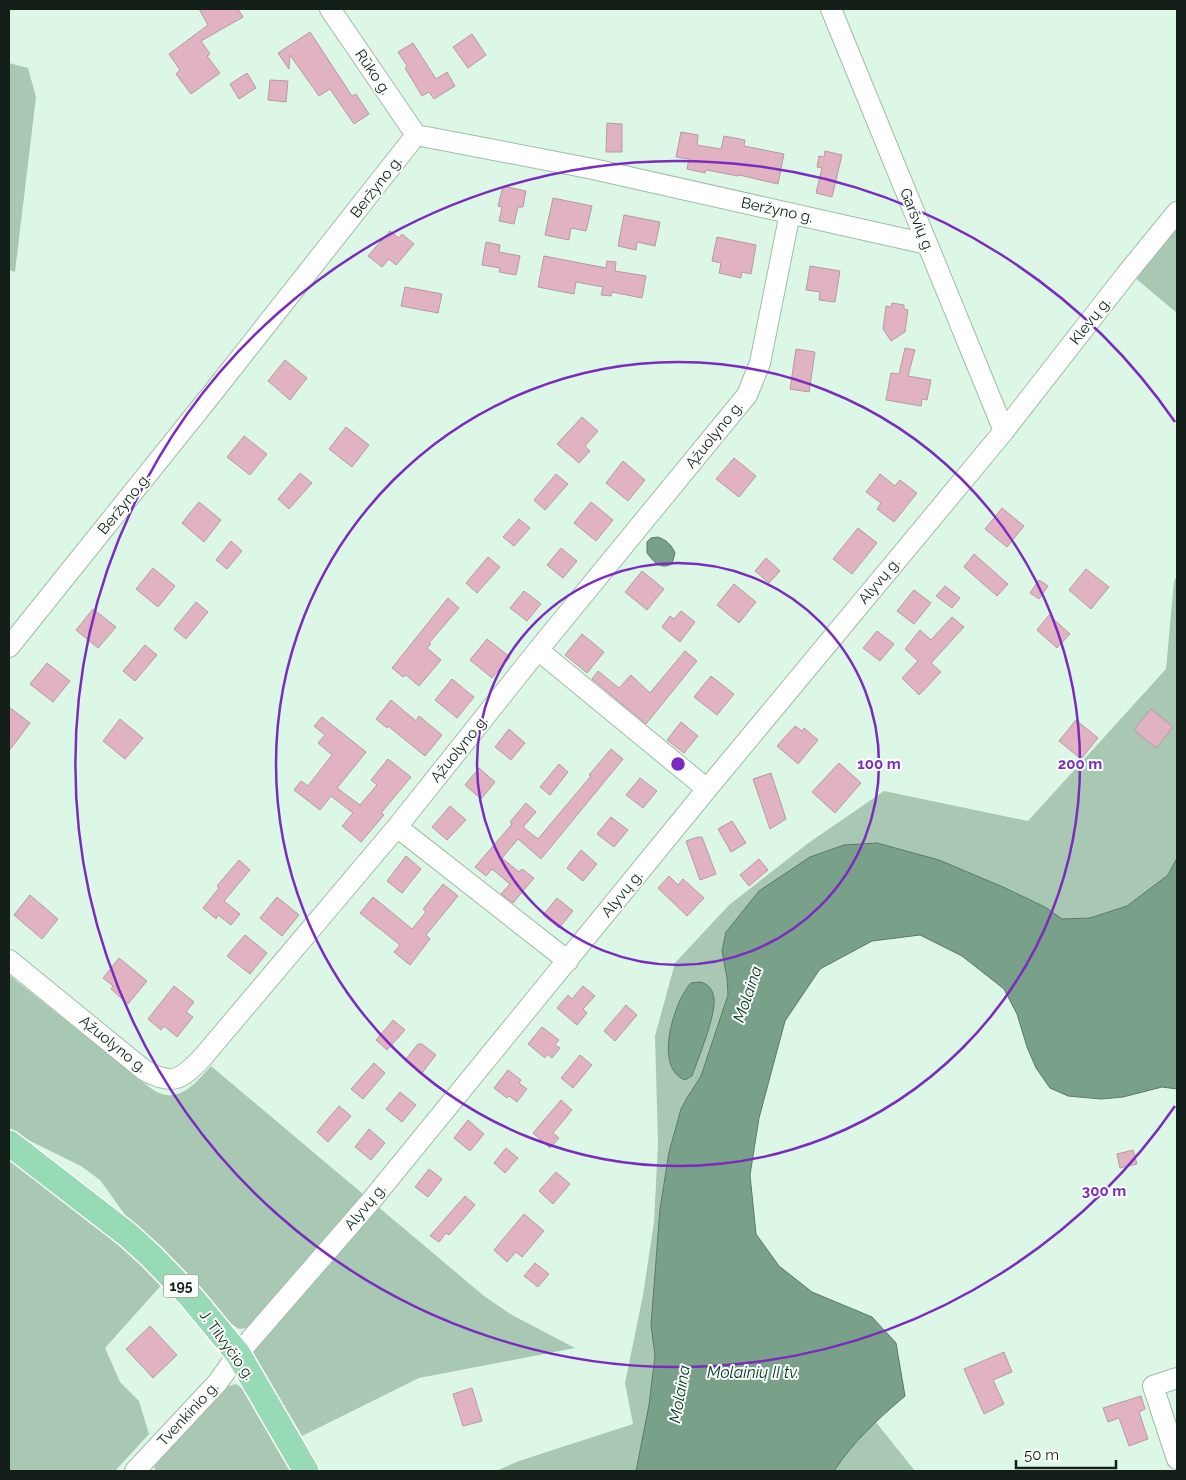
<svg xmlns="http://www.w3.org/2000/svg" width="1186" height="1480" font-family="Raleway,sans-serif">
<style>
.green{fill:#a8c8b3}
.water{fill:#79a088;stroke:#5b7967}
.building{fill:#e1b2c1;stroke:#b79aa3}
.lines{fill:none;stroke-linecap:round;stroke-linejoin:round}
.minor-casing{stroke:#a2bbab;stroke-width:22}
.major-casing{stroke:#fff;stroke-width:28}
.minor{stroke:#fff;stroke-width:20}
.major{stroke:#97dab6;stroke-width:25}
.ring{fill:none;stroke:#7b2cbf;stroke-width:2.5}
.labels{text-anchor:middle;stroke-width:4;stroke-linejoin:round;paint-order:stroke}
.shield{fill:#f9fefb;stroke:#59625d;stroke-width:1}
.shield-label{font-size:14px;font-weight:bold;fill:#151f19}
.street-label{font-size:15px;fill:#151f19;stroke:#f9fefb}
.water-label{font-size:16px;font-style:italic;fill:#00341c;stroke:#f9fefb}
.centre{fill:#7b2cbf;stroke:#f9fefb;stroke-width:2.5}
.ring-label{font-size:15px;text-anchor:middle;font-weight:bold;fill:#7b2cbf;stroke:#f9fefb;stroke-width:4;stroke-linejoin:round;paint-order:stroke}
</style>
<rect width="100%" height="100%" fill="#ddf7e6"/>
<path class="green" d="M9,63L28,68L36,97L15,272L9,270Z
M1177,212V313L1128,272Z
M1177,576V858L1168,875L1127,906L1090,918L1062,919L1045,907L1003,887L939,860L877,843L844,845L759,891L726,932L722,951L727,978L728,995L701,1076L687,1098L681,1109L669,1152L660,1209L651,1325L655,1356L649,1405L636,1471H496L519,1461L633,1424L625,1383L643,1295L654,1222L658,1144L655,1036L675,963L729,905L807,844L884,791L1028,821L1166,669L1174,581Z
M9,975L143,1082C148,1086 154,1091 159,1093C182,1102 197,1081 211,1066L484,1296L512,1315L575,1348L419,1378L302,1436L253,1354L260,1337L248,1328L239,1329L229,1322L126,1216L100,1180L81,1166L18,1135L9,1128Z
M9,1157L104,1229L165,1281L105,1348L120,1382L139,1401L149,1434L115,1471H9Z
M236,1384L249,1393L293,1471H156L154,1467L219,1389Z
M875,1421L915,1471H834L842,1458Z"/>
<path class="water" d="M658,537C666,540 671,544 675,553L672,564C660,570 654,562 647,553V542L651,538Z
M877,843L939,860L1003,887L1045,907L1062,919L1090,918L1127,906L1168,875L1177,858V1089L1162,1087L1123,1097L1101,1099L1068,1096L1050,1088L1036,1068L1027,1047L1017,1014L1004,989L962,956L920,935L872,941L820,969L785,1021L759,1118L750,1175L756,1234L779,1266L812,1292L872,1317L896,1343L905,1396C878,1419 853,1442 834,1471H636L649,1405L655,1356L651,1325L660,1209L669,1152L681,1109L687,1098L701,1076L728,995L727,978L722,951L726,932L759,891L810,857L844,845Z
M700,982C709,984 713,990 714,999C716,1015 698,1059 692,1076L685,1080C653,1068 674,1001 691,983Z"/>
<path class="building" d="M199,9H238L243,17L201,41L210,54L207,56L220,73L191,94L176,74L180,70L169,54L208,25Z
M310,32L352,96L356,94L369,114L354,124L330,89L319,96L290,55L289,69L278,53Z
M472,34L486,55L468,68L453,47Z
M413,43L436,79L447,72L455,86L434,99L429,92L422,96L405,68L407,66L398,52Z
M247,73L256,88L239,99L230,84Z
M270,80L288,81L286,102L268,100Z
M607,123L622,124V152H606Z
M681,132L698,135L697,145L721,149L724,136L745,140L744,146L784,154L778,184L739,175L738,176L706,170L705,173L687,169L689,159L676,157Z
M825,151L842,155L832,197L816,193L822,168L817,167L819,156L824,157Z
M503,186L526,191L523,207H518L514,224L499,221L502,207L498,206Z
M553,198L592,206L586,231L571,228L569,240L545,235Z
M624,215L660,222L655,246L637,242L636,250L618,246Z
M390,231L399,238L402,234L414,244L396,265L389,259L382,267L368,256Z
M717,237L756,245L751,274L742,272L741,278L719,273L721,263L712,261Z
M486,242L500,245L499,252L520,256L516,275L499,272L500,268L482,265Z
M544,256L606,268L607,261L616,262L615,271L646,276L642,298L612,292L611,296L601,295L603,287L576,282L574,294L538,287Z
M810,266L840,271L835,302L819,300L820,292L806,290Z
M405,287L442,294L438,313L401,306Z
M892,303L904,305V309L908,310L905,332L891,341L883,329L886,306L891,307Z
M905,348L915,350L908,376L931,380L927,400L922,399L921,406L886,400L891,373L899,374Z
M796,349L815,352L809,392L790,389Z
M285,360L307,378L290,400L268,381Z
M582,417L598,431L585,446L590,451L579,463L557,444Z
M346,427L369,445L352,467L329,449Z
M244,436L267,454L250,475L227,457Z
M734,458L756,476L739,497L716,479Z
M623,461L645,480L628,501L606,483Z
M300,473L312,483L289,509L278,499Z
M556,474L568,484L545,510L534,500Z
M880,474L895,486L900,480L917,493L894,522L877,509L881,503L866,492Z
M199,502L221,520L204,542L182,523Z
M591,502L613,520L596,541L574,523Z
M1002,508L1024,526L1007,547L985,529Z
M519,519L530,528L514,546L503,537Z
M858,528L877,543L852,574L833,559Z
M231,541L242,551L227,569L216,560Z
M561,548L577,561L563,578L547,565Z
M974,554L1008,584L997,596L964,567Z
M488,557L500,567L477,593L466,583Z
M766,558L780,571L769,583L755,571Z
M153,568L175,586L158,607L136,589Z
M1086,569L1109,587L1091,609L1069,590Z
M642,571L664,589L647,610L625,592Z
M1039,580L1048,586L1039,599L1030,593Z
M734,584L756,602L739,623L717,605Z
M945,586L960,598L952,608L936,596Z
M914,590L931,603L914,624L897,611Z
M524,591L541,604L527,621L510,608Z
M448,598L459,608L429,643L431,644L427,648L441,660L419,686L406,675L403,677L392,668Z
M196,602L208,612L186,639L174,629Z
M93,609L116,627L98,648L76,630Z
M681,611L695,622L680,642L662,627L670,616L674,619Z
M1049,615L1070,634L1057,648L1037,630Z
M952,617L964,627L931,663L941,672L919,695L902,678L918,661L905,649L920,630L931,640Z
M877,631L894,644L880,661L863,648Z
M582,634L604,652L587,673L565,655Z
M487,639L510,657L492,678L470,660Z
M145,645L157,655L135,681L123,671Z
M685,651L697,661L646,724L592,679L598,671L619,688L631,675L650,693Z
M47,663L70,681L53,702L30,684Z
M711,676L734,694L717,715L694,697Z
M452,679L474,697L457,718L435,700Z
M391,700L416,721L419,716L442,735L425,756L388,726L387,728L376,719Z
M9,707L30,723L9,751Z
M1151,709L1173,727L1156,748L1134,730Z
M322,717L366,752L337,788L360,805L377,785L371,780L388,759L411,777L381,813L384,815L361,842L342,826L353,813L331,796L320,810L294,790L301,781L308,786L332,755L318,743L325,735L314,726Z
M120,719L143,738L125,759L103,741Z
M1076,720L1098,738L1081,759L1059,741Z
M681,722L698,736L684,753L667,740Z
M795,726L802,731L804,728L818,740L798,764L777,746Z
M509,729L525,743L511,760L495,747Z
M611,749L623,759L541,859L518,839L502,858L519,872L522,869L534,878L513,903L501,894L510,884L492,869L486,876L475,867L512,824L510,822L526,803L536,812L523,827L538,839L591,776L589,775Z
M839,763L861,783L835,813L812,792Z
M559,764L568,772L550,795L540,787Z
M479,768L495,782L481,799L465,785Z
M771,773L786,819L770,829L753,779Z
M640,778L657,791L643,808L626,795Z
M450,806L466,820L447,840L432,827Z
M611,817L628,830L614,847L597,834Z
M732,821L746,843L731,852L718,829Z
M698,837H702L716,874L700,880L686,841Z
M581,850L597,864L583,881L567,868Z
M406,856L421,869L402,893L387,881Z
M759,859L768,870L749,886L740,875Z
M239,860L250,870L224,901L240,914L231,925L218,915L216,919L203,908L219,888L217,886Z
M669,876L678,885L683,879L704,898L687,916L658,888Z
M443,884L458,896L426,935L430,939L410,965L394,952L400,945L360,913L373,897L412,929L426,912L423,909Z
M30,895L58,919L42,939L14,915Z
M277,897L299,915L282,936L260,918Z
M557,898L573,911L559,928L543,915Z
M245,935L267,953L250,974L227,956Z
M119,958L147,981L128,1004L111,989L113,986L103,978Z
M174,986L194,1002L186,1012L193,1017L177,1037L164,1026L161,1030L148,1019Z
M583,986L595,996L583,1009L587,1013L577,1025L557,1008L568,995L572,999Z
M626,1005L637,1015L615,1041L604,1031Z
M393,1020L405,1030L387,1050L376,1040Z
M542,1027L559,1040L555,1045L560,1048L552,1058L547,1054L545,1058L528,1044Z
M418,1044H422L436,1055L422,1073L406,1059Z
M580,1055L592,1065L573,1088L561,1078Z
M374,1063L385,1073L363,1099L351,1089Z
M508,1070L521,1080L519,1083L527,1089L517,1102L509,1096L507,1098L494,1088Z
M400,1092L416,1105L402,1122L386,1109Z
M561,1100L572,1110L553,1133L559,1138L550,1148L533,1133Z
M339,1106L351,1116L328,1142L317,1132Z
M468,1120L484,1134L470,1151L454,1138Z
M369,1129L385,1143L371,1160L355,1147Z
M506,1148L518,1158L505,1173L494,1163Z
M1133,1150L1137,1164L1120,1168L1117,1154Z
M429,1169L442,1179L428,1197L415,1187Z
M556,1172L570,1184L553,1204L539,1191Z
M465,1196L475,1205L449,1235L446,1233L439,1242L430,1236Z
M524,1214L544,1231L522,1257L516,1252L507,1262L494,1250Z
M535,1263L549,1274L538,1287L524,1276Z
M150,1326L177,1355L153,1378L126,1349Z
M1004,1352L1012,1372L993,1380L1004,1404L984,1414L964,1369Z
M472,1388L482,1421L463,1426L453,1394Z
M1141,1396L1145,1409L1139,1412L1148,1439L1129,1446L1119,1418L1108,1422L1103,1408Z"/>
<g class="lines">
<defs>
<path id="minor" d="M330,9L416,135
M831,9L1004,431
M416,135L593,169L927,244
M9,647L211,395L416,135
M538,650L707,789
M397,827L568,961
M9,960L144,1070C172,1086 181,1080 202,1058L397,827L538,650L747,395L760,363L790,213
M1177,1378L1153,1386L1177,1459
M135,1471L218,1382L238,1354L370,1202L707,789L1004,431L1128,272L1177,212"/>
<path id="major" d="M9,1143L128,1235L151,1256L191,1297L238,1354L306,1471"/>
</defs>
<use href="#minor" class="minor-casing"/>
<use href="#major" class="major-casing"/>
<use href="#minor" class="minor"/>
<use href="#major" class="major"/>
</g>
<g class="ring">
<circle cx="678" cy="764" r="201"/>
<circle cx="678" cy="764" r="402"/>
<path d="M1175 1106A603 603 0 1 1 1175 422"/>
</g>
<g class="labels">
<rect class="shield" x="163.5" y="1274.5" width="35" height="23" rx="4"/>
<g class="shield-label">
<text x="181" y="1291">195</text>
</g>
<g class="street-label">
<text transform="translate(373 72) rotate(56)" y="5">Rūko g.</text>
<text transform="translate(376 187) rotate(-52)" y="5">Beržyno g.</text>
<text transform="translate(777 210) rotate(12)" y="5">Beržyno g.</text>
<text transform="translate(917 220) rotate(68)" y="5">Garšvių g.</text>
<text transform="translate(1090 321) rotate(-52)" y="5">Klevų g.</text>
<text transform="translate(714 435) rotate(-51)" y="5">Ąžuolyno g.</text>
<text transform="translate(124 504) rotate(-51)" y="5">Beržyno g.</text>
<text transform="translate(879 581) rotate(-50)" y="5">Alyvų g.</text>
<text transform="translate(459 749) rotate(-51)" y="5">Ąžuolyno g.</text>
<text transform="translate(622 894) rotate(-51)" y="5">Alyvų g.</text>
<text transform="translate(113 1044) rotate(39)" y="5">Ąžuolyno g.</text>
<text transform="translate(365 1207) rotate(-50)" y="5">Alyvų g.</text>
<text transform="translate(227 1345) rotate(54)" y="5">J. Tilvyčio g.</text>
<text transform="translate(188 1414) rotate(-47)" y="5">Tvenkinio g.</text>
</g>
<g class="water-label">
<text transform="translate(747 994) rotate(-71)" y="6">Molaina</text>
<text x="753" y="1378">Molainių II tv.</text>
<text transform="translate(679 1394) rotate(-80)" y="6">Molaina</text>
</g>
</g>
<circle cx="678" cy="764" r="8" class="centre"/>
<g class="ring-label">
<text x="879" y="769">100 m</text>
<text x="1080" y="769">200 m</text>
<text x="1104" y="1196">300 m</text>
</g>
<rect width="1186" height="1480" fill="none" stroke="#151f19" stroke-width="20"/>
<path d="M1016 1460v8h100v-8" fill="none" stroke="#151f19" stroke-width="2.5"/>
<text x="1024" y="1460" font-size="15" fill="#151f19" stroke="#f9fefb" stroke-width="4" paint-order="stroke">50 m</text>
</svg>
